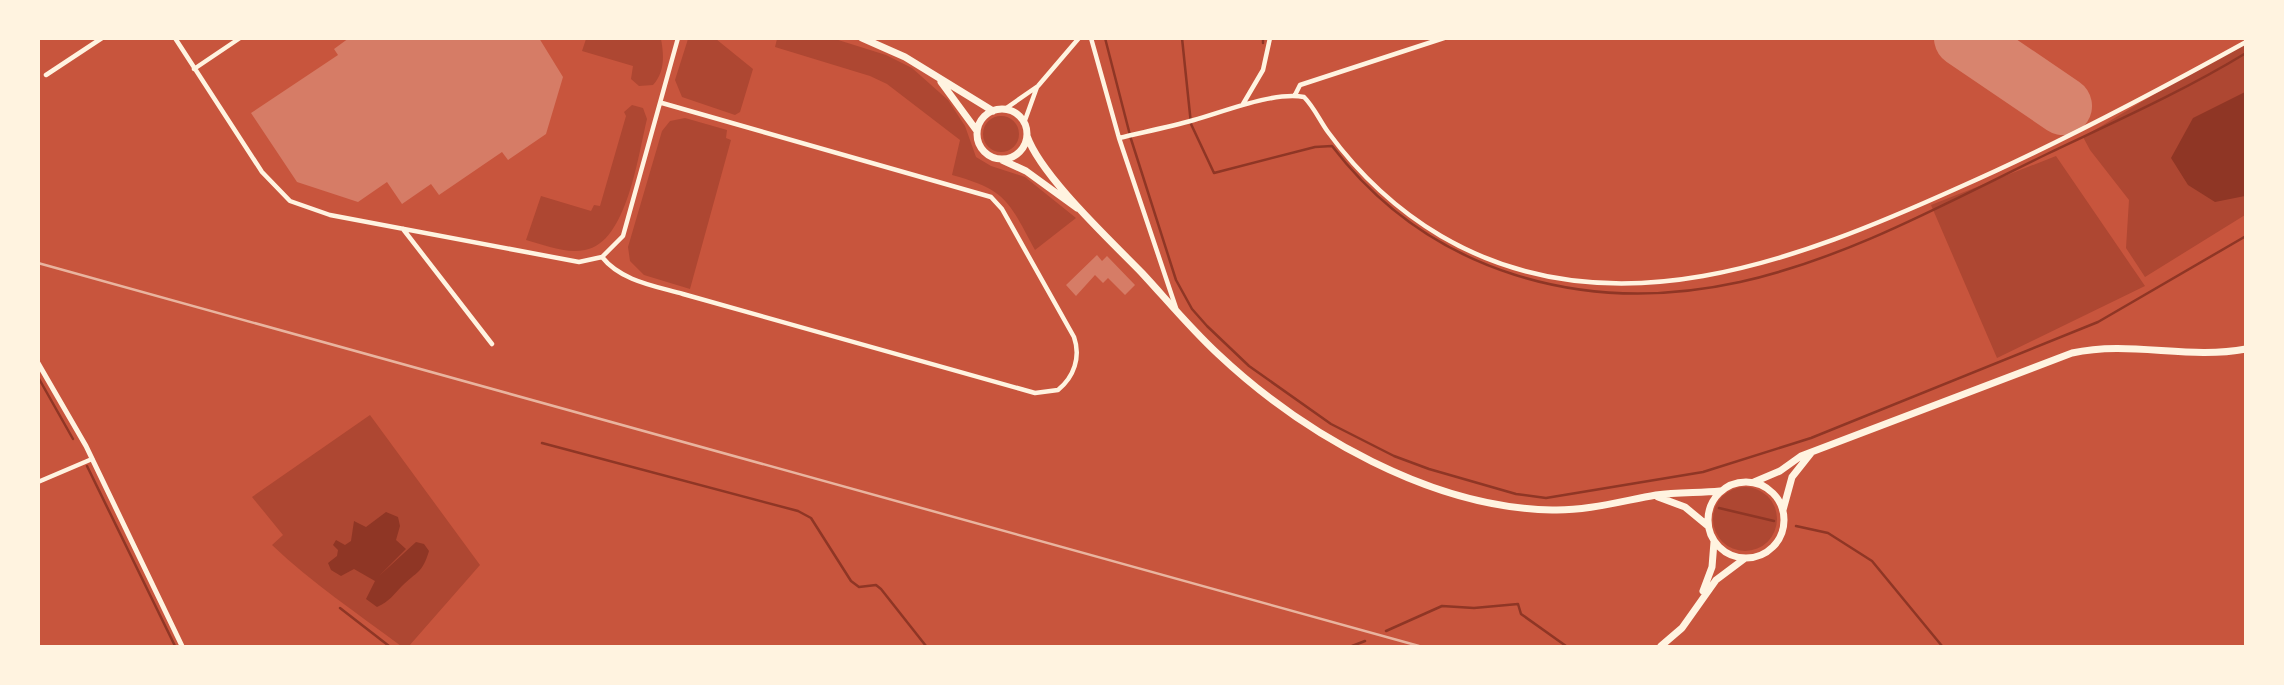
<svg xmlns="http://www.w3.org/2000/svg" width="2284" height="685" font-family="'Fira Sans',sans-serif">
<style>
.green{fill:#ae4732}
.water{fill:#8f3625}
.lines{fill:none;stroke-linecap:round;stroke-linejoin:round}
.stream{stroke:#8f3625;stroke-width:2.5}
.runway{stroke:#d8846e;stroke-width:58}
.building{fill:#d67c66}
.minor{stroke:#fff3e0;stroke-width:4.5}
.tertiary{stroke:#fff3e0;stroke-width:5}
.primary{stroke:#fff3e0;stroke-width:7}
.rail{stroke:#e9b49f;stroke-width:2.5}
</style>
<rect width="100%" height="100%" fill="#c8553d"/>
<path class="green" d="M586,39H661C664,55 665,72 653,85L639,86L631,79L633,66L582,51Z
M688,39H716L753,69L740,112L735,115L682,97L675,80Z
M777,39H835L886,55L912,68L948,100L965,126L976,157L991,166L1025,177L1076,218L1035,250C1009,202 1007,190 952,175L960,140L887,84L870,76L775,47Z
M2245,40V215L2145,277L2126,248L2129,200L2090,150L2083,137Z
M632,105L643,108L647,119C638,155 627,243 585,250C565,254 545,245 526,240L541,196L591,211L594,205L600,206L626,116L624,112Z
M983 134a18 18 0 1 1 36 0a18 18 0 1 1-36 0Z
M685,118L727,130L726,138L731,140L690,289L644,275L630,261L628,247L662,131L670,121Z
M2056,156L2145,286L1997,358L1931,205Z
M370,415L480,565L409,646H401C357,613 312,583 272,545L283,535L252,497Z
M1713 519a32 32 0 1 1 64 0a32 32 0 1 1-64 0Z"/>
<path class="water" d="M2245,92V196L2215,202L2188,185L2171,158L2193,118Z
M386,512L398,517L400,526L396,540L406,549L379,576L416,542L424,544L429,551C422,574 417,571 402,586C393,595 390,601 377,607L366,599L375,581L354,569L341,576L331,570L328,563L337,556L338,550L333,545L336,540L345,545L351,541L354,521L366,527Z"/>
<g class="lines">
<path class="stream" d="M1105,38L1131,139L1176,280L1192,309L1207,326L1249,366L1331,424L1394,456L1429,469L1516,494L1546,498L1703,472L1811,438L2098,322L2246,236
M1182,38L1191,124L1214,173L1315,147L1332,146C1430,274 1585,316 1740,282C1848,258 1948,202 2047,154C2114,122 2182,92 2246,53
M1263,43V38
M38,377L73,439
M542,443L798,511L811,518L851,581L859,587L876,585L881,589L926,646
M87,466L175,646
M1719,508L1774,521
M1796,526L1828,533L1872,561L1942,646
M340,608L389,646
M1386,631L1442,606L1474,608L1518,604L1521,614L1566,646
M1352,646L1365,641"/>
<path class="runway" d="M1963,38L2063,106"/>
</g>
<path class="building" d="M349,38H539L563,77L546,134L508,160L502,152L439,195L431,184L402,204L387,182L358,202L297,182L251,113L338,55L334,49Z
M1097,255L1102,261L1107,256L1135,285L1125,295L1108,278L1103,283L1095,275L1076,296L1066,285Z"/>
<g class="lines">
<path class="minor" d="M175,38L262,172L290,201L330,215L579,262L602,257L623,236L678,38
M1091,38L1119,138L1176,308
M194,69L240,38
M46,75L102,38
M1295,95L1300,85L1444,38
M1243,104L1263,70L1270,38
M1005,109L1038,86L1079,38
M1024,123L1037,87
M1119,138C1144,132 1169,127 1194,120C1223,112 1275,91 1304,97C1314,107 1320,121 1328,132C1358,173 1397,210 1441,236C1610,335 1798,260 1960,187C2058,144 2152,94 2246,42
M403,229L492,344
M602,257C621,281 655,286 683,294L1035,393L1058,390C1074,377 1081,357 1074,337L1002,209L991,197L662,103
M38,482L92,459"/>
<path class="tertiary" d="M38,363L86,446L182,646"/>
<path class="primary" d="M862,38L905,57L993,111
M941,82L977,131
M977 134a25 25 0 1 1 50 0a25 25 0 1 1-50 0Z
M1027,136C1041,176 1111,241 1142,273C1167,300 1191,329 1218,354C1304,435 1432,508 1552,510C1587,511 1622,501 1656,495C1677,492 1699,493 1720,491
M1002,160L1026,171L1077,208
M1708 520a38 38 0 1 1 76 0a38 38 0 1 1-76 0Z
M1754,482L1780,471L1801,456L2072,353C2130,340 2187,360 2246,349
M1658,497L1685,507L1708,526
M1783,510L1792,477L1811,453
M1703,591L1712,567L1714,542
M1661,646L1682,628L1716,580L1744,559"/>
<path class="rail" d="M38,263L1419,646"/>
</g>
<rect width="2284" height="685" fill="none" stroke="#fff3e0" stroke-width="80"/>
</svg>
